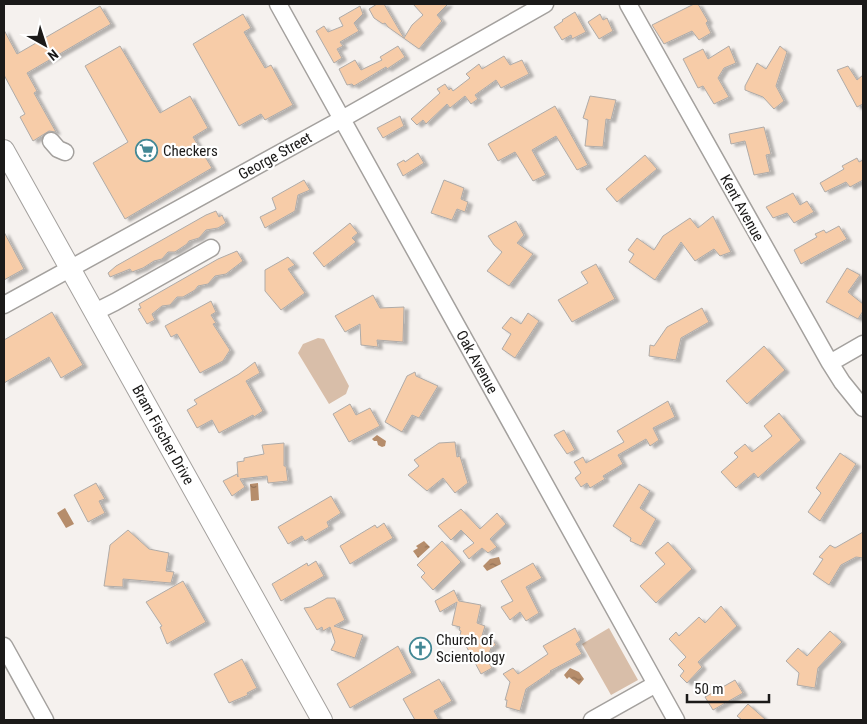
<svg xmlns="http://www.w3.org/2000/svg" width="867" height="724" font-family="'Roboto Condensed',sans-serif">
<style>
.grass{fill:#d8bea9}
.water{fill:url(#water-ripples)}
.building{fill:#f7cca8;stroke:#afaba8;filter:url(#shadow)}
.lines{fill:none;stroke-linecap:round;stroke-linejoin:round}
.minor-casing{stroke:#a4a19e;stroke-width:19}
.major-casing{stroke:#a4a19e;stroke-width:22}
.minor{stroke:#fff;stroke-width:16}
.major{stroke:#fff;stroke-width:20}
.labels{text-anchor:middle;stroke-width:4.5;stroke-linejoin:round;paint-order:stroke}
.poi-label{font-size:15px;fill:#1b1a19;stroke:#fff;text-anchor:start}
.street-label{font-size:15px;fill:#1b1a19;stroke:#fff}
</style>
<defs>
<pattern id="water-ripples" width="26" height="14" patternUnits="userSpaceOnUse" patternTransform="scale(1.25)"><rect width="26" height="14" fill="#b68d6b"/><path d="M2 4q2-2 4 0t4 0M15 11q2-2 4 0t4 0" fill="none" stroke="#937257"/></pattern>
<filter id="shadow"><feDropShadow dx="4.5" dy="2.5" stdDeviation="1" flood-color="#0004"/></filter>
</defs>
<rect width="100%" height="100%" fill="#f5f1ee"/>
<path class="grass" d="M318,338L324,339L349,386L346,394L329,404L298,353L303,344Z
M609,628L638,680L611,695L582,644Z"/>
<path class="water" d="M377,435L386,441L385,446L382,447L378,445L377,441H374L372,439Z
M258,483L259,500L251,501L250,484Z
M65,508L74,524L66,528L57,513Z
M424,541L430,547L418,558L413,551L418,548L416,546Z
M499,557L501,564L487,571L483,566L490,559Z
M570,668L579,672L584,679L579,685L569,677L567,679L564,675Z"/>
<path class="building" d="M377,4H384L404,38L412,25L423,15L413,4H448L437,15L442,21L419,49L388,27L385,23L383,24L374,18L369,9Z
M694,4H698L708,21L706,23L711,33L699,40L692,31L664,44L652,25Z
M100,6L111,24L27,73L37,91L34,93L56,132L49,131L33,141L20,117L25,114L4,75V30L17,54Z
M360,6L363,14L354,23L359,31L340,42L343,46L337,49L342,58L334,63L316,31L324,26L328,32L343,26L339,18Z
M575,12L586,32L572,39L571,35L562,40L554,27L563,21L562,20Z
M243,14L251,28L244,32L265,68L271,65L293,105L265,120L261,114L239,126L193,44Z
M600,14L603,20L607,18L613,31L599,39L588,22Z
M120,46L160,113L190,96L208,128L193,137L212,168L125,219L93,163L128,142L85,66Z
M398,46L405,57L387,69L386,67L354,86L352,84L347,85L339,69L355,60L361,70L382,60L380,57Z
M729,46L736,63L724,68L718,78L729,97L714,104L703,86L698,88L683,59L703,49L708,59Z
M780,46L787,52L776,86L784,101L774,109L763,97L745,90V86L757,63L766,69Z
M504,56L510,65L522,60L529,74L501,88L496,80L475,95L478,99L471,104L465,96L450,108L447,104L426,124L423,120L417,125L411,119L440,93L437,89L445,84L449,90L451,88L453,91L470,78L466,74L479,64L482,69Z
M848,66L857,80L863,75V104L857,107L837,70Z
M590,96L616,100L611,120L606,119L603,147L585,146L588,120L583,118Z
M555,106L588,165L577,170L556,136L532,150L546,175L533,181L515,152L498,161L488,144Z
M400,116L404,126L383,138L377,128Z
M764,127L771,154L766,155L770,172L754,175L745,141L731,144L729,134Z
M418,153L424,163L403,176L397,164L404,160L405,162Z
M645,155L657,169L617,202L606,189Z
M857,158L859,162L863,160V180L850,187L846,182L825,192L820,183L844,169L842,166Z
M304,180L310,190L298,195L295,211L265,228L260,217L276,209L272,198Z
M444,180L464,188L461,199L468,202L465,212L457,209L452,220L431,213Z
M793,193L800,205L807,201L814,212L794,223L787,213L773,218L766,207Z
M216,211L219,217L222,215L226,223L218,228L206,230L199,238L189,241L187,244L175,252H168L162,259L154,261L143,268L132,272L130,269L110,277L108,273L116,266L206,215Z
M713,216L731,252L720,256L714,249L695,261L681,242L655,280L629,262L634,254L628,250L637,238L654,250L663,236L690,218L698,228Z
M516,221L524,235L517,243L533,254L509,286L487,271L502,252L494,245L488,236Z
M350,223L358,233L352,238L356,242L324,267L313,253Z
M839,226L847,239L801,264L794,250L817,237L815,234L824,230L826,233Z
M4,232L24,269L4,280Z
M237,251L243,261L226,274L215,276L208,284L198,286L195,290L183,297H177L170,305L162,306L152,314L155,320L147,324L138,309L141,308L139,304L218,259Z
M288,257L295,265L288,269L305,293L281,310L265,291V270Z
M596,264L615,299L572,322L558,300L588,283L581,272Z
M847,268L860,275L848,292L863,304V311L858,319L826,302Z
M373,295L380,308L404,307L403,342L377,340L378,347L361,345L360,324L345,332L335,316Z
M211,301L216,312L211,315L216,323L213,324L230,350L223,361L200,373L177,334L171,337L165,326Z
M702,308L709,322L681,338L676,360L649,356L650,345L654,346L667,327Z
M52,312L83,365L61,378L49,357L4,383V340Z
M528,313L539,321L515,358L502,349L511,334L502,328L511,317L521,324Z
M764,346L785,370L747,404L726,381Z
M255,362L260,373L246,381L263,411L254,417L253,415L219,433L212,420L197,428L187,410L197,404L194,400L239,374Z
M415,372L416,376L438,386L419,418L412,415L402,432L385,422L407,376Z
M668,401L675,417L653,428L659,440L650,446L646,439L618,455L623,464L603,476L605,479L590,488L587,483L581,487L575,478L581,473L574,462L583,457L586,463L624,442L617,431Z
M350,404L356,415L370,408L380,426L349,442L333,414Z
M779,413L801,440L758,478L754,473L736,488L721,472L738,457L734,453L745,444L752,452L772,436L764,426Z
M564,430L575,450L567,454L554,435Z
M455,442L457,457L460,456L468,483L455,493L443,478L427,491L408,475L419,466L414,460L439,443Z
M284,443V466H286L288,481L268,483L267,476L240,479L245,487L232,496L223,481L237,474L238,477L237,462L244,461V458L264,454L262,445Z
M840,453L856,464L820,521L808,512L821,493L816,488Z
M96,483L105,499L99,501L105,513L88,522L74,495Z
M639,484L650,491L640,508L656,519L641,546L630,541L631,538L613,526Z
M331,496L341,513L327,522L329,527L305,541L302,536L288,544L278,527Z
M461,509L480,529L497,513L506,524L490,539L497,547L488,553L482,548L469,559L463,551L474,543L461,530L451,540L438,526Z
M384,523L393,538L350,564L340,546L375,525L377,528Z
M128,530L149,549L169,553L166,571L174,572L171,583L123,579V587L104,586L110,545Z
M863,532V558L856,557L841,565L829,585L813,574L823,559L819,557L830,545L835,548Z
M442,541L461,562L433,590L421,577L425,573L417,565Z
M668,542L692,569L656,603L640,586L665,564L655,553Z
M316,561L324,576L281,601L272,584L307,563L308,566Z
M533,563L542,578L526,587L539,613L526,621L520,612L510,620L501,607L513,601L501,581Z
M183,581L206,622L167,644L160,627L162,626L146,602Z
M454,590L459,601L481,605L477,623L485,626L482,636L492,639L496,645L491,648L487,660L492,668L481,674L465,644L467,638L460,635L461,631L459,630L460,627L452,625L457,602L440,612L435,601Z
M327,598H335L345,620L334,626L363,635L355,658L331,650L335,642L330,627L323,631L322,627L317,630L304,608L311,607Z
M721,606L737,626L698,662L702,667L687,683L680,676L684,671L678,665L686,657L669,639L676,632L679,636L699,617L705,623Z
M575,628L581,640L576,644L582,654L550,671L551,672L526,689L520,711L506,707L507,700H505L510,682L503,674L513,668L518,674L548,654L543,646Z
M830,631L842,642L818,668L815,688L797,685L799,673L786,661L798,648L807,656Z
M398,646L412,673L350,708L337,684Z
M242,659L257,688L247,693L248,695L229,703L214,674Z
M439,679L452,701L434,711L439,720H415L403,699Z
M735,680L743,693L713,710L705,697Z
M748,704L766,720H742L737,716Z"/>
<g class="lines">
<defs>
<path id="minor" d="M278,4L676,720
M628,4L830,363L842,382L863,408
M51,141L58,149L65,152
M4,305L342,119L545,4
M95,312L115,302L211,248
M830,363L863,344
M4,646L45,720
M592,720L656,684"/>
<path id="major" d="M4,150L322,720"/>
</defs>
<use href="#minor" class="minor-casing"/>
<use href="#major" class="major-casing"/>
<use href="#minor" class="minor"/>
<use href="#major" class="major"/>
</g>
<defs>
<symbol id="supermarket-ring" viewBox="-11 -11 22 22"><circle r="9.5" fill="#fff" stroke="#438895" stroke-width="1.5"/><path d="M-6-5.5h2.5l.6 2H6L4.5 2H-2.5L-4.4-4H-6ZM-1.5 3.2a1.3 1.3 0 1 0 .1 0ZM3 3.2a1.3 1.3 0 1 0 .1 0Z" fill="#438895"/></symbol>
<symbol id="church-ring" viewBox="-11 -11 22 22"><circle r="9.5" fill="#fff" stroke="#438895" stroke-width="1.5"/><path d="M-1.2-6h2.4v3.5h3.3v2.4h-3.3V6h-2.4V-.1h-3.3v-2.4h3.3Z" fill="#438895"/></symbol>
</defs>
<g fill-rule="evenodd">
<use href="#supermarket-ring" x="134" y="138" width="25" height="25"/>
<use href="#church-ring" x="408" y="636" width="25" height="25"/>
</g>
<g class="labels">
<g class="poi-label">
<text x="163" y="156">Checkers</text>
<text x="436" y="645">Church of<tspan x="436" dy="17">Scientology</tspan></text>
</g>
<g class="street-label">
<text transform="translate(275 156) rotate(-29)" y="5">George Street</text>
<text transform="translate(742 208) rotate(61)" y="5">Kent Avenue</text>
<text transform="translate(477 362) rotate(61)" y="5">Oak Avenue</text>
<text transform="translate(163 435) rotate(61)" y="5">Bram Fischer Drive</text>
</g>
</g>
<rect width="867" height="724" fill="none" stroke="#1b1a19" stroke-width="10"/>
<g transform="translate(45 45) rotate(141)" stroke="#ffffff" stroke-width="4" paint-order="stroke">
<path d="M0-4L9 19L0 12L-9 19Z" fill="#1b1a19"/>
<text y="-8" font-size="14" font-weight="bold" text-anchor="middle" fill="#1b1a19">N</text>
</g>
<path d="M687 694v8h82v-8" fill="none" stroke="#1b1a19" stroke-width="2.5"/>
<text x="694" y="694" font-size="15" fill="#1b1a19" stroke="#ffffff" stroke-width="4" paint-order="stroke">50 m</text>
</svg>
